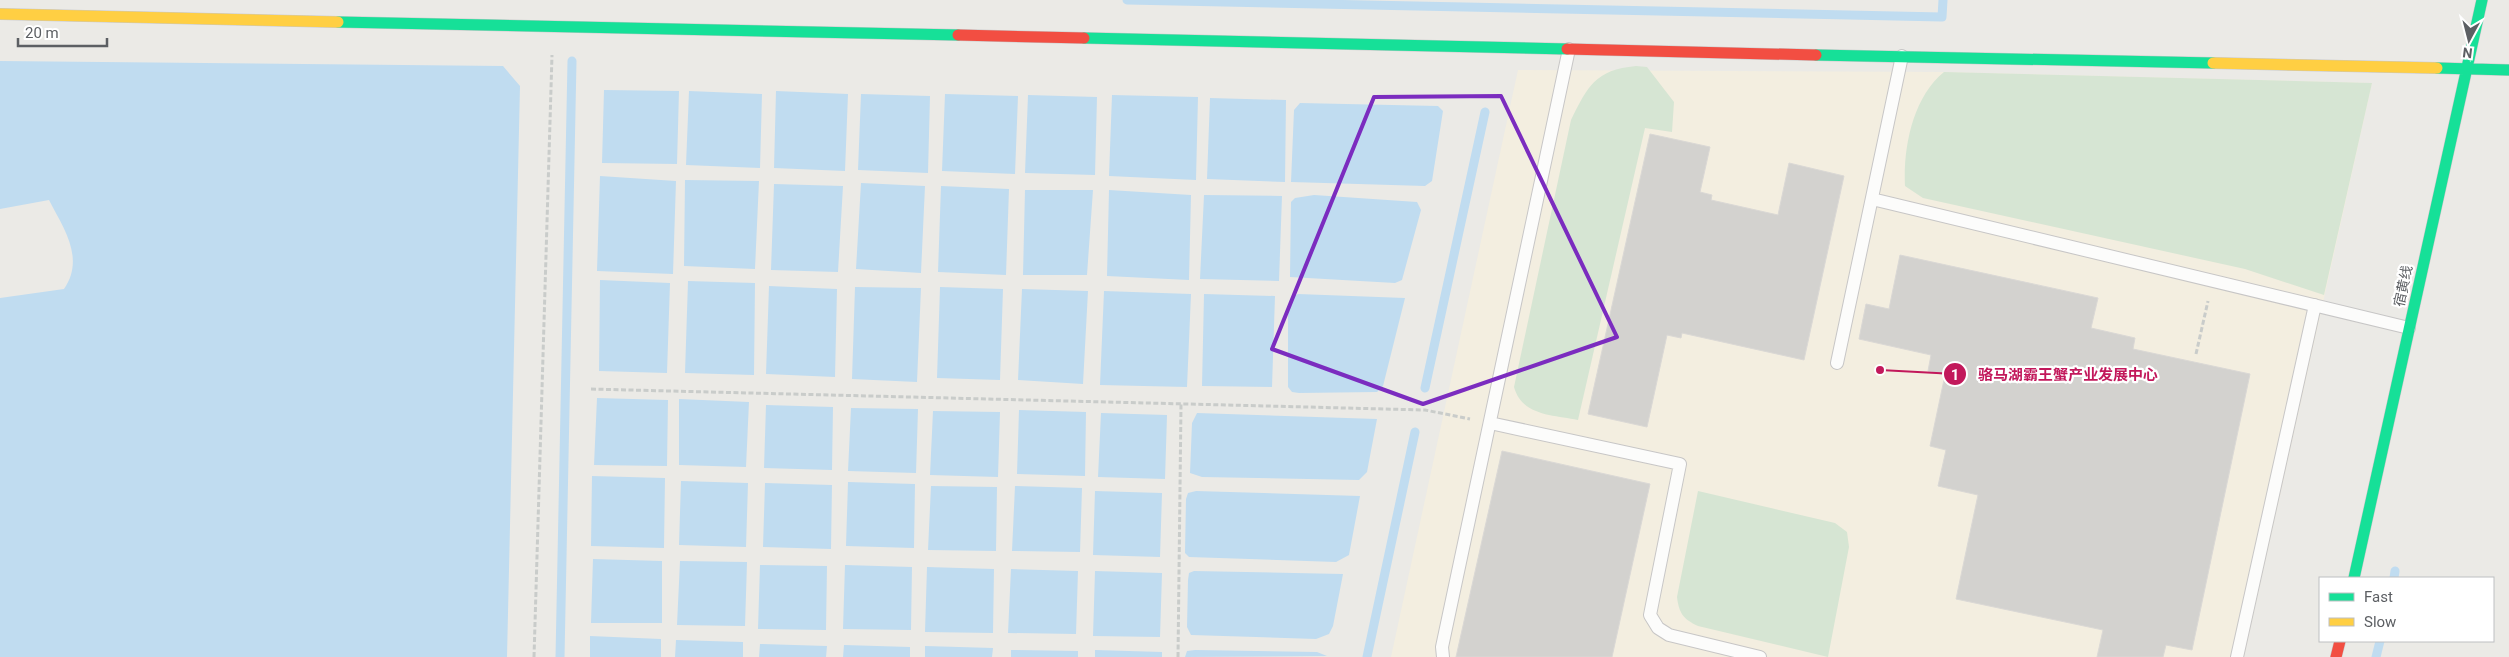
<svg xmlns="http://www.w3.org/2000/svg" width="2509" height="657" font-family="Roboto,'Noto Sans SC',sans-serif">
<style>
.commercial{fill:#f3eee0}
.green{fill:#d6e5d3}
.water{fill:#c0dcf0}
.lines{fill:none;stroke-linecap:round;stroke-linejoin:round}
.stream{stroke:#c0dcf0;stroke-width:9}
.building{fill:#d3d2cf;stroke:#dad8d5}
.lane-casing{stroke:#c7c6c6;stroke-width:14}
.fast-casing{stroke:#c7c7c8;stroke-width:12}
.slow-casing{stroke:#c7c7c8;stroke-width:12}
.jam-casing{stroke:#c7c7c8;stroke-width:12}
.path{stroke:#c9ccca;stroke-width:3;stroke-dasharray:5 2.5;stroke-linecap:butt}
.lane{stroke:#fcfcfb;stroke-width:12}
.fast{stroke:#16e098;stroke-width:11}
.slow{stroke:#ffcf43;stroke-width:11}
.jam{stroke:#f24e42;stroke-width:11}
.marked{fill:none;stroke:#7b2cbf;stroke-width:4;stroke-linejoin:round}
.labels{text-anchor:middle;stroke-width:4.5;stroke-linejoin:round;paint-order:stroke}
.street-label{font-size:14px;fill:#5c5f63;stroke:#fff}
.leader{fill:none;stroke:#c2185b;stroke-width:2}
.callout-dot{fill:#c2185b;stroke:#fff;stroke-width:2}
.mark-label{font-size:15px;text-anchor:middle;font-weight:bold;fill:#fff}
.callout-label{font-size:15px;text-anchor:middle;font-weight:bold;fill:#c2185b;stroke:#fff;stroke-width:4.5;stroke-linejoin:round;paint-order:stroke}
</style>
<rect width="100%" height="100%" fill="#ebeae6"/>
<path class="commercial" d="M1518,70L1944,72L2372,83L2244,657H1391Z"/>
<path class="green" d="M1636,66L1647,67L1674,102L1672,132L1645,128L1578,420C1553,415 1522,416 1514,387L1571,120C1588,86 1595,70 1636,66Z
M1944,72L2372,83L2324,295L2245,269L1923,198L1905,186C1903,147 1913,97 1944,72Z
M1698,491L1835,523L1847,532L1849,547L1828,657L1698,626C1683,619 1679,613 1677,597Z"/>
<path class="water" d="M0,61L503,66L520,86L507,657H0V298L64,289C85,258 64,229 49,200L0,209Z
M604,90L679,91L677,164L602,163Z
M689,91L762,94L760,168L686,165Z
M776,91L848,94L845,171L774,168Z
M861,94L930,96L928,173L858,170Z
M945,94L1018,96L1015,174L942,171Z
M1028,95L1097,97L1095,175L1025,173Z
M1112,95L1198,97L1196,180L1109,176Z
M1210,98L1286,100L1285,182L1207,179Z
M1300,103L1438,106L1443,111L1432,181L1425,186L1291,182L1294,110Z
M600,176L676,181L673,274L597,271Z
M685,180L759,181L755,269L684,266Z
M861,183L925,186L921,273L856,269Z
M774,184L843,186L838,272L771,270Z
M941,186L1009,189L1006,275L938,272Z
M1025,190H1093L1087,275H1023Z
M1109,190L1191,195L1189,280L1107,276Z
M1204,195L1282,196L1279,281L1200,279Z
M1314,195L1417,202L1421,210L1402,280L1395,283L1290,277L1291,202L1295,198Z
M600,280L670,283L667,373L599,371Z
M688,281L755,283L754,375L685,373Z
M769,286L837,289L835,377L766,374Z
M855,287L921,288L917,382L852,379Z
M940,287L1003,289L1000,380L937,378Z
M1022,289L1088,291L1083,384L1018,380Z
M1104,291L1191,294L1187,387L1100,385Z
M1204,294L1275,296L1272,387L1202,386Z
M1298,294L1405,298L1383,386L1377,392L1299,393L1292,392L1288,387V307L1291,298Z
M597,398L668,400L667,466L594,465Z
M679,399L749,402L746,467L679,465Z
M766,405L833,407L832,470L764,468Z
M851,408L918,409L916,473L848,471Z
M1019,410L1086,412L1085,476L1017,474Z
M933,411L1000,412L998,477L930,475Z
M1101,413L1167,415L1165,479L1098,477Z
M1197,413L1377,419L1367,472L1359,480L1202,477L1190,473L1192,423Z
M592,476L665,478L664,548L591,546Z
M681,481L748,483L746,547L679,545Z
M848,482L915,484L914,548L846,546Z
M765,483L832,485L831,549L763,547Z
M931,486L997,487L996,551L928,550Z
M1015,486L1082,488L1080,552L1012,551Z
M1095,491L1162,493L1160,557L1093,555Z
M1196,491L1360,496L1349,555L1336,562L1189,557L1185,553L1186,499L1188,493Z
M593,559L662,561V623H591Z
M680,561L747,562L745,626L677,625Z
M760,565L827,566L826,630L758,629Z
M845,565L912,567L911,630L843,629Z
M927,567L994,569L993,633L925,632Z
M1011,569L1078,571L1076,634L1008,633Z
M1095,571L1162,573L1160,637L1093,636Z
M1194,571L1343,574L1333,626L1329,634L1316,639L1191,635L1187,627L1188,580L1189,573Z
M590,636L661,639V657H590Z
M676,640L743,642V657H675Z
M760,644L827,646L826,657H759Z
M844,645L910,647V657H843Z
M925,646L993,648L992,657H925Z
M1011,650L1078,651V657H1011Z
M1095,650L1162,652V657H1095Z
M1195,650L1317,652L1327,656L1185,657L1187,651Z"/>
<g class="lines">
<path class="stream" d="M1127,0L1942,17L1943,0
M1425,388L1485,112
M2394,578L2395,571
M560,657L572,61
M1367,657L1415,432
M2376,657L2380,641"/>
</g>
<path class="building" d="M1650,134L1710,147L1700,192L1712,195L1711,200L1778,215L1789,163L1844,176L1804,360L1682,333L1681,338L1667,335L1647,427L1588,414Z
M1900,255L2098,298L2091,328L2135,338L2133,349L2250,374L2192,650L2166,645L2163,657H2097L2103,630L1956,599L1978,495L1938,486L1946,450L1930,446L1945,375L1928,371L1931,355L1859,339L1866,304L1889,309Z
M1502,451L1650,484L1612,657H1456Z"/>
<g class="lines">
<defs>
<path id="lane" d="M1872,199L2409,328
M1837,363L1902,56
M1490,423L1680,464L1650,615L1658,628L1669,635L1760,657
M1443,657L1442,647L1569,49
M2237,657L2315,305"/>
<path id="fast" d="M338,22L958,35
M1084,38L1567,49
M1816,55L2213,63
M2437,68L2509,70
M2354,578L2482,0"/>
<path id="slow" d="M0,14L338,22
M2213,63L2437,68"/>
<path id="jam" d="M958,35L1084,38
M1567,49L1816,55
M2336,657L2340,641"/>
</defs>
<use href="#lane" class="lane-casing"/>
<use href="#fast" class="fast-casing"/>
<use href="#slow" class="slow-casing"/>
<use href="#jam" class="jam-casing"/>
<path class="path" d="M2196,354L2208,301
M591,389L1425,410L1470,419
M534,657L552,55
M1178,657L1181,404"/>
<use href="#lane" class="lane"/>
<use href="#fast" class="fast"/>
<use href="#slow" class="slow"/>
<use href="#jam" class="jam"/>
</g>
<path class="marked" d="M1501,96L1617,337L1423,404L1272,349L1374,97Z"/>
<g class="labels">
<g class="street-label">
<text transform="translate(2403 286) rotate(-78)" y="5">宿黄线</text>
</g>
</g>
<path class="leader" d="M1880 370L1955 374"/>
<g class="callout-dot">
<circle cx="1880" cy="370" r="5"/>
<circle cx="1955" cy="374" r="12"/>
</g>
<g class="mark-label">
<text x="1955" y="380">1</text>
</g>
<g class="callout-label">
<text x="2068" y="380">骆马湖霸王蟹产业发展中心</text>
</g>
<rect x="2319" y="577" width="175" height="65" fill="#ffffff" stroke="#bebfc1"/>
<rect x="2329" y="593" width="25" height="8" fill="#16e098" stroke="#bebfc1"/>
<text x="2364" y="602" font-size="15" fill="#5c5f63">Fast</text>
<rect x="2329" y="618" width="25" height="8" fill="#ffcf43" stroke="#bebfc1"/>
<text x="2364" y="627" font-size="15" fill="#5c5f63">Slow</text>
<g transform="translate(2469 40) rotate(187)" stroke="#ffffff" stroke-width="4" paint-order="stroke">
<path d="M0-4L9 19L0 12L-9 19Z" fill="#5c5f63"/>
<text y="-8" font-size="14" font-weight="bold" text-anchor="middle" fill="#5c5f63">N</text>
</g>
<path d="M18 38v8h89v-8" fill="none" stroke="#5c5f63" stroke-width="2.5"/>
<text x="25" y="38" font-size="15" fill="#5c5f63" stroke="#ffffff" stroke-width="4" paint-order="stroke">20 m</text>
</svg>
